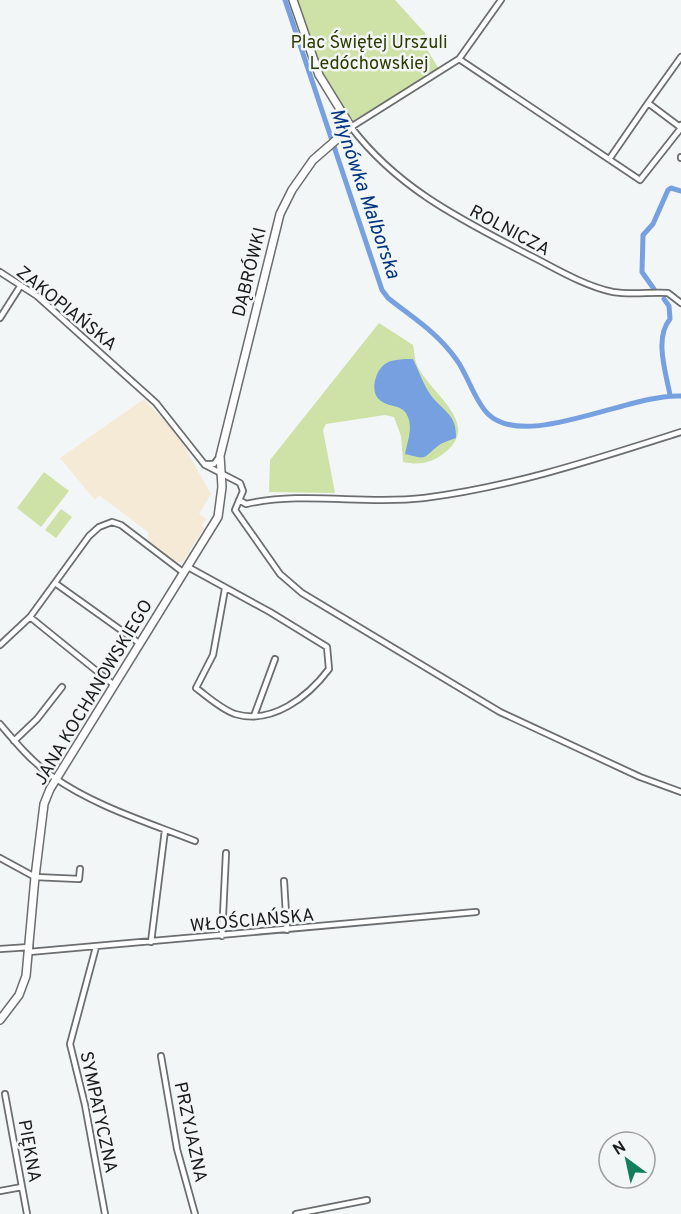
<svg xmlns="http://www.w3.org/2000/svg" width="681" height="1214" font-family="Overpass,sans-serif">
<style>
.education{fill:#f5ead5}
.green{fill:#cee2a7}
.water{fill:#76a0e0}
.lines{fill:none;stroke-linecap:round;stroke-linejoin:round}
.canal{stroke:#76a0e0;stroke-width:5}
.street-casing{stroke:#6b6d6e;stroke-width:8}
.secondary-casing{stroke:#6b6d6e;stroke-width:10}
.street{stroke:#fff;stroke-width:4.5}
.secondary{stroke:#fff;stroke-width:7}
.labels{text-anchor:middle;stroke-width:5;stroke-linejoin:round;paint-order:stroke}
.park-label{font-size:18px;fill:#2d3b00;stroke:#f3f6f7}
.street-label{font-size:18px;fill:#1b1b1c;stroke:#f3f6f7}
.water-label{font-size:20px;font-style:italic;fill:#00367f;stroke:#f3f6f7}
</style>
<rect width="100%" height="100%" fill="#f3f6f7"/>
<path class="education" d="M144,399L178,435L211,494L199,514L206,519L202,525L204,528L182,563L175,561L148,540V532L99,495L95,500L60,458Z"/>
<path class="green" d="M295,0H395L425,33L428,51L439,69L353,121L322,75Z
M379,323L413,345C415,353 414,360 418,367C433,396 483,425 443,454C429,464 419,465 403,462L401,436L394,417L385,415L326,424L323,430L335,493L269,492L270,460Z
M44,472L69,491L41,527L17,508Z
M61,509L72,517L56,538L45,530Z"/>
<path class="water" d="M413,359C419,371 424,387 433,398C445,412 457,416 456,438C451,440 443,442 438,446C421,459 429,460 405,454C407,443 413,429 408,417C403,404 391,408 381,401C369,393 375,371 385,364C392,359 405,359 413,359Z"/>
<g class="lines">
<path class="canal" d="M285,0L382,290L388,298C413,318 437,332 456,359C468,375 474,400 488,414C526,451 630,393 681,396
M654,289L642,272L643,235L653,224L668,190L671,188L681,191
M664,299L669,306L670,319C654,338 666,373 670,395"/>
<defs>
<path id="street" d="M501,0L459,59L351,127C398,189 462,220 529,255C555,268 584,286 613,292C631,295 649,292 668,293L681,303
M681,57L648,103L680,127L681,125
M459,59L640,180L681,128
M610,158L648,103
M681,158V157
M0,272L37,296L156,403L205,465L240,483L243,491L235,510L280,574L302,593L500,712L640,777L681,792
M0,318L21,285
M205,464H214L220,456
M239,500L246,504C305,491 365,505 424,498C512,487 596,459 681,432
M188,567L270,612L327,647L329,669C308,697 272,725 235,714C221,709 208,697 196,688L213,655L225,589
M55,583L139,643
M30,617L114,685
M0,645L30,617L89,536L99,527L112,522L121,525L184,573
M254,716L275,659
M0,724C16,743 32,762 52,776C94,806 147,822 195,841
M14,741L37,719L62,687
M0,858L35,877L79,879L80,869
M284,881L287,930
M222,936L226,853
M151,942L165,830
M96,947L70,1044L85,1105L105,1214
M0,949L30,947
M29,952L476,912
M161,1056L177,1149L195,1214
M5,1094L27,1214
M0,1191L22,1187
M296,1214L367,1200"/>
<path id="secondary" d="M0,1020L19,995L26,976L35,877L44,804L50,789L218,517L222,487L220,456L280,214L292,190L313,160L351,127L319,75L293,0"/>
</defs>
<use href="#street" class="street-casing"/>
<use href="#secondary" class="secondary-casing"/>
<use href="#street" class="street"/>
<use href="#secondary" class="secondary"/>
</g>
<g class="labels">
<g class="park-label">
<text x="369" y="48">Plac Świętej Urszuli<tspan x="369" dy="21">Ledóchowskiej</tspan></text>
</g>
<g class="street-label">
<text transform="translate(510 230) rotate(28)" y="6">ROLNICZA</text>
<text transform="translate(249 272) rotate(-76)" y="6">DĄBRÓWKI</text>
<text transform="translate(67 308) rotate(39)" y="6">ZAKOPIAŃSKA</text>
<text transform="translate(93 692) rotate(-59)" y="6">JANA KOCHANOWSKIEGO</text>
<text transform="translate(252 920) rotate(-5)" y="6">WŁOŚCIAŃSKA</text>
<text transform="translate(99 1112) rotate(78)" y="6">SYMPATYCZNA</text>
<text transform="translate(191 1132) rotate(78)" y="6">PRZYJAZNA</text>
<text transform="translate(30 1151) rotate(80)" y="6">PIĘKNA</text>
</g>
<g class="water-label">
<text transform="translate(366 193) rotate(71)" y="7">Młynówka Malborska</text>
</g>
</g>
<g transform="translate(627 1160) rotate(327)"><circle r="28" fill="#f3f6f7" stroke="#9d9e9f" stroke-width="1.5"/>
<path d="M0-4.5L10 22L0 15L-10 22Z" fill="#127f5a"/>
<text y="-9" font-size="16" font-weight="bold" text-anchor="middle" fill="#1b1b1c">N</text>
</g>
</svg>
